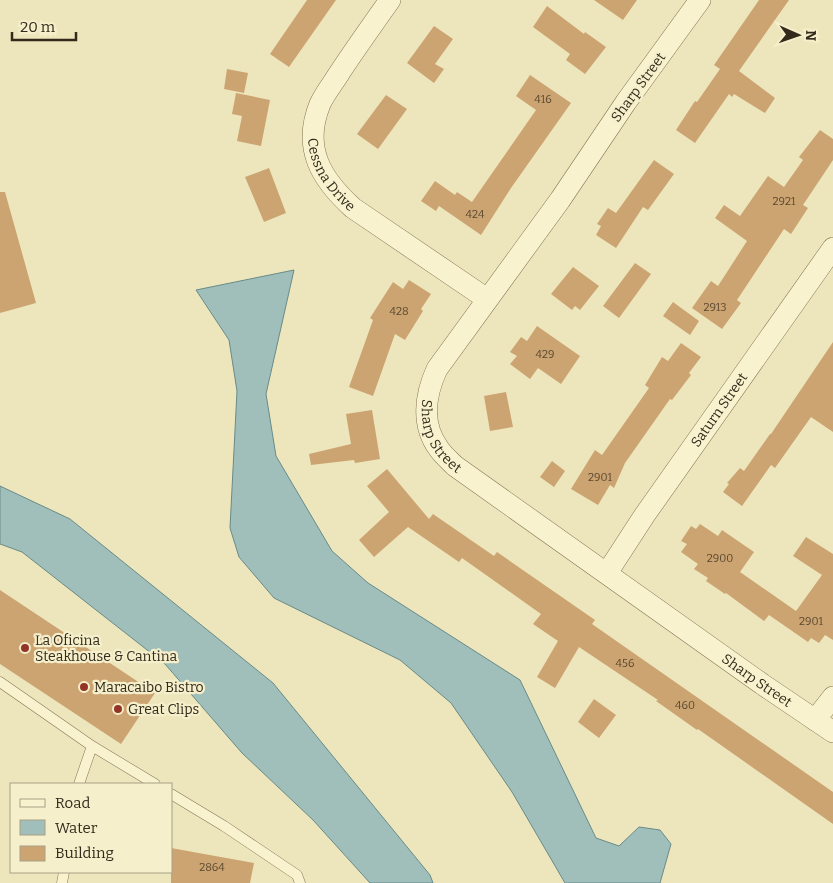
<svg xmlns="http://www.w3.org/2000/svg" width="833" height="883" font-family="Bitter,serif">
<style>
.water{fill:#a0beba;stroke:#688b88}
.building{fill:#cca471}
.lines{fill:none;stroke-linecap:round;stroke-linejoin:round}
.service-casing{stroke:#857556;stroke-width:11}
.minor-casing{stroke:#857556;stroke-width:22}
.service{stroke:#f9f2cf;stroke-width:10}
.minor{stroke:#f9f2cf;stroke-width:21}
.poi-dot{fill:#943426;stroke:#f5efcb;stroke-width:2}
.labels{text-anchor:middle;stroke-width:4.5;stroke-linejoin:round;paint-order:stroke}
.number-label{font-size:11px;fill:#5a4830}
.street-label{font-size:14px;fill:#342a1b;stroke:#f5efcb}
.poi-label{font-size:14px;fill:#342a1b;stroke:#f5efcb;text-anchor:start}
</style>
<rect width="100%" height="100%" fill="#ede6bc"/>
<path class="water" d="M294,270L266,394L276,456L332,551L368,583L520,680L596,838L619,846L639,827L660,830L671,844L660,883H565L512,792L451,703L400,660L274,598L239,557L230,528L237,391L229,340L196,290Z
M0,486L70,519L273,683L430,875L433,883H370L313,820L242,753L165,664L22,552L0,544Z"/>
<path class="building" d="M307,0H336L289,67L270,54Z
M594,0H637L623,20Z
M759,0H789L739,71L775,98L765,113L734,94L732,97L729,94L695,143L676,130L695,101L697,102L720,69L714,65Z
M547,6L584,34L585,32L606,47L585,74L566,60L570,54L533,27Z
M434,26L453,39L435,64L444,69L434,83L407,63Z
M227,69L248,73L244,93L224,89Z
M530,75L571,103L511,188L481,235L439,206L436,211L421,201L435,181L455,195L457,192L472,202L536,110L516,96Z
M236,93L270,100L261,146L237,141L242,116L232,114Z
M386,95L407,109L378,149L357,134Z
M820,130L833,139V160L803,205L808,208L791,234L784,229L737,300L741,303L722,329L692,308L711,281L718,286L747,241L715,218L724,205L740,216L768,176L784,187L803,160L799,157Z
M654,160L674,174L648,210L643,207L616,248L596,235L601,226L597,224L608,208L616,213Z
M269,168L286,213L264,222L245,177Z
M0,192H5L36,303L0,313Z
M635,263L651,274L619,318L603,306Z
M573,267L599,286L580,310L575,306L572,310L551,294Z
M409,280L431,294L421,309L423,311L405,340L395,334L373,396L349,387L373,320L370,318L393,282L403,289Z
M673,302L699,321L690,335L663,316Z
M537,326L580,356L561,384L538,368L530,379L510,364L517,356L510,352L521,337L527,341Z
M833,342V432L811,417L775,468L771,465L742,506L723,492L729,484L727,483L740,468L744,471L770,434H771Z
M681,343L701,357L689,373L691,375L672,400L670,399L625,463L614,488L610,485L598,505L571,489L595,450L602,455L649,388L645,385L662,357L668,361Z
M506,392L513,427L490,431L484,396Z
M372,410L380,459L355,463L354,460L311,465L309,454L351,444L346,414Z
M552,461L565,471L554,487L540,477Z
M387,469L429,519L433,514L494,556L497,552L595,620L592,624L833,792V824L698,729L697,730L656,701L658,700L579,647L555,688L537,677L558,641L533,624L541,614L462,558L459,562L408,527L374,557L359,540L389,512L367,486Z
M700,524L718,536L722,530L754,552L740,572L796,611L822,575L793,556L806,537L833,554V640L825,635L819,643L811,638L808,642L769,615L764,621L726,593L725,594L706,581L708,578L694,569L698,564L681,552L687,544L681,541L691,526L696,529Z
M0,590L155,693L121,744L0,664Z
M594,699L616,715L599,738L578,722Z
M171,848L254,863L250,883H171Z"/>
<g class="lines">
<defs>
<path id="service" d="M0,682L92,746L79,784
M92,746L155,784
M171,794L224,826L297,875L300,883
M62,883L64,872"/>
<g id="minor">
<path id="s1" d="M390,0C373,24 356,48 340,72C334,82 325,93 320,104C302,148 321,179 353,208L487,299"/>
<path id="s2" d="M700,0L626,102L560,200L437,369C425,395 421,425 439,449C443,455 450,461 455,466L762,684L833,732"/>
<path id="s3" d="M607,573L644,516L833,248"/>
<path d="M815,720L833,697"/>
</g>
</defs>
<use href="#service" class="service-casing"/>
<use href="#minor" class="minor-casing"/>
<use href="#service" class="service"/>
<use href="#minor" class="minor"/>
</g>
<g class="poi-dot">
<circle cx="25" cy="648" r="5"/>
<circle cx="84" cy="687" r="5"/>
<circle cx="118" cy="709" r="5"/>
</g>
<g class="labels">
<g class="number-label">
<text x="543" y="103">416</text>
<text x="784" y="205">2921</text>
<text x="475" y="218">424</text>
<text x="715" y="311">2913</text>
<text x="399" y="315">428</text>
<text x="545" y="358">429</text>
<text x="600" y="481">2901</text>
<text x="720" y="562">2900</text>
<text x="811" y="625">2901</text>
<text x="625" y="667">456</text>
<text x="685" y="709">460</text>
<text x="212" y="871">2864</text>
</g>
<g class="street-label">
<text transform="translate(638 87) rotate(-54)" y="5">Sharp Street</text>
<text dy="5" stroke="none"><textPath href="#s1" startOffset="202">Cessna Drive</textPath></text>
<text dy="5" stroke="none"><textPath href="#s3" startOffset="198">Saturn Street</textPath></text>
<text dy="5" stroke="none"><textPath href="#s2" startOffset="526">Sharp Street</textPath></text>
<text dy="5" stroke="none"><textPath href="#s2" startOffset="931">Sharp Street</textPath></text>
</g>
<g class="poi-label">
<text x="35" y="645">La Oficina<tspan x="35" dy="16">Steakhouse &amp; Cantina</tspan></text>
<text x="94" y="692">Maracaibo Bistro</text>
<text x="128" y="714">Great Clips</text>
</g>
</g>
<rect x="10" y="783" width="162" height="90" fill="#f5efcb" stroke="#a8a085"/>
<rect x="20" y="799" width="25" height="8" fill="#f9f2cf" stroke="#a8a085"/>
<text x="55" y="808" font-size="15" fill="#342a1b">Road</text>
<rect x="20" y="820" width="25" height="15" fill="#a0beba" stroke="#a8a085"/>
<text x="55" y="833" font-size="15" fill="#342a1b">Water</text>
<rect x="20" y="846" width="25" height="15" fill="#cca471" stroke="#a8a085"/>
<text x="55" y="858" font-size="15" fill="#342a1b">Building</text>
<g transform="translate(798 35) rotate(92)" stroke="#f5efcb" stroke-width="4" paint-order="stroke">
<path d="M0-4L9 19L0 12L-9 19Z" fill="#342a1b"/>
<text y="-8" font-size="14" font-weight="bold" text-anchor="middle" fill="#342a1b">N</text>
</g>
<path d="M12 32v8h64v-8" fill="none" stroke="#342a1b" stroke-width="2.5"/>
<text x="20" y="32" font-size="15" fill="#342a1b" stroke="#f5efcb" stroke-width="4" paint-order="stroke">20 m</text>
</svg>
